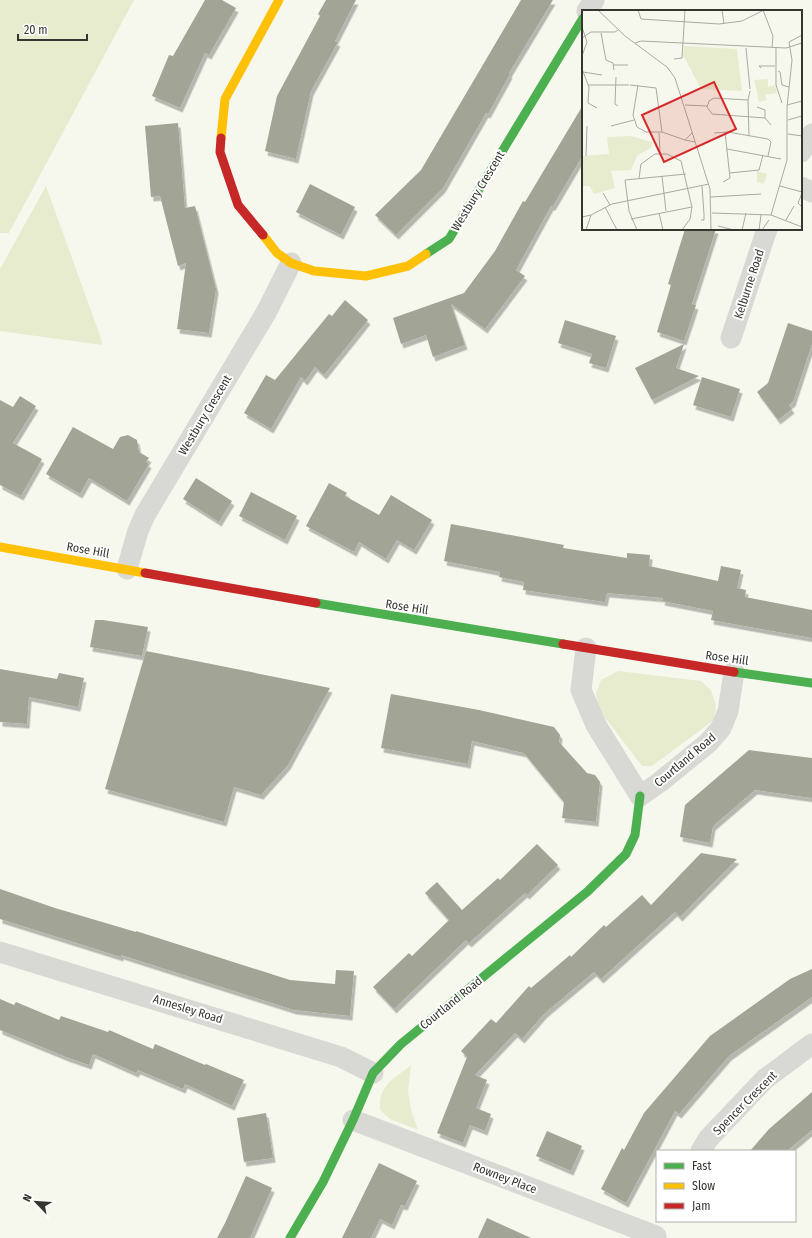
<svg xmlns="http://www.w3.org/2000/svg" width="812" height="1238" font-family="'Fira Sans Condensed',sans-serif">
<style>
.green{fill:#e8eccf}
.building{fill:#a2a495;filter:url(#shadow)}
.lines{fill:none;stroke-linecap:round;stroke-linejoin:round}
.street{stroke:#d8d8d4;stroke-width:21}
.fast{stroke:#4caf50;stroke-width:9}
.slow{stroke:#ffc107;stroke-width:9}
.jam{stroke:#c62828;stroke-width:9}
.labels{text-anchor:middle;stroke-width:4;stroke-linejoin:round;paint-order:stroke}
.street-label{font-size:12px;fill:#35362f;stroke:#fff}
.inset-road{fill:none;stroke:#a9aaa2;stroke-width:1}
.view{fill:#d62828;fill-opacity:0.15;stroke:#d62828;stroke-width:2}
.inset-edge{fill:none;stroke:#35362f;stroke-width:2}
</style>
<defs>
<filter id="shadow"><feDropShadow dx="2.5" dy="4.5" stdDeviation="0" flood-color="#0004"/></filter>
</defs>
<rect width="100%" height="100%" fill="#f6f8ee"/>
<path class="green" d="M0,0H134L9,233H0Z
M46,186L102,341V345L0,331V269Z
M618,671L701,681L711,690L716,705L714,720L652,766H642L599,710L596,693L601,680Z
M411,1065L408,1091L411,1110L418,1130L390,1119L380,1110C378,1085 394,1079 411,1065Z"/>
<path class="building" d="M205,0H222L236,8L209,55L205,53L180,108L152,96L169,55L173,56Z
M326,0H356L335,41L338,42L311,91L296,159L265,151L277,96L320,16L318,14Z
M521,0H553L509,73L510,74L488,114L486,113L443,188L396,235L375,215L421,170Z
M583,105V155L553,206H551L516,270L525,276L485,329L451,304L465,345L433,357L426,335L401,344L393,318L464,293L495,251L523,201L525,202Z
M178,123L185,208L195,206L216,289L209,333L177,329L186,263L178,266L160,196L151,197L145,126Z
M310,184L355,207L341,235L296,212Z
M685,229H716L692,304L696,305L684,341L657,332L671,285L668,284Z
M345,300L368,320L324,375L315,367L305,381L301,377L271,429L244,413L266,375L275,380L329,314L332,316Z
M565,320L616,336L606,368L589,363L592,354L558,343Z
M788,323L812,331V344L793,402L789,405L792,409L778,420L757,392L768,383Z
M684,344L676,368L699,376L652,400L635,368Z
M702,377L740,389L731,417L693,405Z
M20,396L36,406L13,443L42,459L21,496L0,485V400L13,407Z
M73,427L113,449L120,437L128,435L137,440L139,452L149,458L146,462L149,464L127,501L89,478L80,494L46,474Z
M196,478L232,501L219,522L183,499Z
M329,483L347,493L345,496L379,515L391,495L432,520L414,550L397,540L386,559L359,542L354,552L306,526Z
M251,492L297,516L285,540L239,516Z
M451,524L564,545L563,548L627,558V553L650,555L649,566L718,581L721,566L741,570L737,588L746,590L745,597L812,610V638L711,620L713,611L662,601L663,598L607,593L605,602L523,590L524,582L499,577L500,572L444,561Z
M95,620H103L148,627L142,656L90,647Z
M146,651L330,688L288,765L261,795L234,787L224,822L105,789Z
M0,669L57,679L59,673L84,678L78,707L29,697L27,724L0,722Z
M391,694L479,710L554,727L560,735L559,742L587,773L595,775L600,782L596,822L562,818L564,802L524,753L472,741L468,764L381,748Z
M749,750L812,758V798L755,790L713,826L710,843L680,837L685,805Z
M537,844L558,865L527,895L525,893L469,943L466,940L394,1009L373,987L409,953L412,956L449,920L425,893L437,882L462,910L498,878L500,880Z
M701,853L737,859L680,917L675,912L601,979L594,972L545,1013L522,1039L515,1033L475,1075L487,1080L476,1108L491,1114L485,1131L470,1125L463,1143L437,1133L467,1057L461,1051L491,1019L496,1023L529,986L531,988L570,955L571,957L604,925L606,927L642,895L651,905Z
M0,889L55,908L136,932V931L290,980L335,984L336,970L354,971L350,1016L294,1010L121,955V957L0,919Z
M812,969V997L729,1056L679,1114L675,1111L626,1203L601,1189L622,1148L624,1150L644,1113L710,1036L790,979Z
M0,999L14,1005L16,1002L59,1020L61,1016L108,1032L109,1030L153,1049L155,1044L205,1065L206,1064L244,1080L232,1106L185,1084L183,1089L138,1070L136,1073L93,1054L89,1065L66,1057L0,1030Z
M812,1092V1130L787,1151H750L769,1129Z
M266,1113L273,1158L244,1162L237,1118Z
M547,1131L582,1146L571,1171L536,1156Z
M379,1163L417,1181L405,1206L401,1205L392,1225L380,1219L371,1238H342Z
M246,1176L272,1188L250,1238H217L225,1223Z
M487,1218L531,1238H478Z"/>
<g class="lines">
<path class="street" d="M587,11L594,0
M801,152L812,134
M801,187L812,192
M731,338L767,229
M127,569L138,531L145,515L267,311L291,263
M586,648L581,690L596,725L640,796L660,782L708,743L721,728L728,711L734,672
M0,952L341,1057L373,1073
M353,1120L656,1236
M701,1151L708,1139L765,1079L812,1044"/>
<path class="fast" d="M426,254L449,239L583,18
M316,603L563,644
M734,672L812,683
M290,1238L323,1182L353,1120L373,1073L401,1044L587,892L626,854L635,835L640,796"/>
<path class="slow" d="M221,138L225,99L279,0
M263,235L277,253L291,263L314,271L366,276L408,266L426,254
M0,547L145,573"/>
<path class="jam" d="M221,138L220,152L238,205L263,235
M145,573L316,603
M563,644L734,672"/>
</g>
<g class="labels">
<g class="street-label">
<text transform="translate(478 191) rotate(-59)" y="4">Westbury Crescent</text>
<text transform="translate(749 284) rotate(-72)" y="4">Kelburne Road</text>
<text transform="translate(205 415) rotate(-59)" y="4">Westbury Crescent</text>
<text transform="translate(88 550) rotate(10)" y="4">Rose Hill</text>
<text transform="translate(407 607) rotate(9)" y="4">Rose Hill</text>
<text transform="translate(727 658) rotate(8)" y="4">Rose Hill</text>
<text transform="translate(685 760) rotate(-40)" y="4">Courtland Road</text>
<text transform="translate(451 1003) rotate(-39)" y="4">Courtland Road</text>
<text transform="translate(188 1009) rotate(17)" y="4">Annesley Road</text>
<text transform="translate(745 1103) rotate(-45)" y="4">Spencer Crescent</text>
<text transform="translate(505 1178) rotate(21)" y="4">Rowney Place</text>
</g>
</g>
<g transform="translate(582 10)">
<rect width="220" height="220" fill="#f6f8ee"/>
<path d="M102,36L155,39L160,81L119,79L101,45ZM186,69V77L193,75L195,83L183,85L185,90L177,92L172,70ZM49,126L70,132V137L55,146L49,160L29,161L33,178L12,184L8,176H0V146L27,144L25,127ZM175,161L185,164L182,174L175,172Z" fill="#e8eccf"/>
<path class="inset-road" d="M16,0L43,26L85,57L93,68L128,179L129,219M56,0L59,9L137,14L160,11L182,0M140,0L142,14M181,0L191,26L190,37M0,17L5,32L0,46M19,23L24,50L31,53L32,60M0,28L9,22H33L36,20M53,33L59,31L204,38L220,33M164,38L168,79M194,38V75L200,93M92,49L100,48L103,0M32,55H46M179,58L177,56H193M0,59L7,77L6,93L15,98M196,61L198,62L200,75L207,77M1,62L20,65M34,67L33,94L36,96M6,75H47M48,75L74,78L80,122M56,75L51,105L55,117L64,122H80L103,130M166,90L132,88L127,91L125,97L130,104L183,108L189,115M103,95L125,96M205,95L220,91M175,97L183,100V108M206,110L220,106M29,116L52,110M77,123L78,143M110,123L103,130L113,132M132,123L146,122L186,129L189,132L186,146M206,124L220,126M167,126L166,90L168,81M145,139L199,149M4,146L5,116M148,163L177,160L181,145M80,166L84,201M57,168L59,154L73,144H85L99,151L110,197L108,209L100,220M141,172L148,168L143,122M198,176L220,182M21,183L28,195M220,183L216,193L220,197M129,187L179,184M23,197L35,220M77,203L81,220M130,203L189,205L220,217M189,205L205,150V97L210,50L207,32L220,25M0,207L9,205L30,194L127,174M49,209L110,197M119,210H122V204L120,176M204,210L212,196M136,216L152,220M4,220L9,205M55,220L47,201L43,170L104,164M160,220L164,203M177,220L179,205M180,220L187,210"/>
<path class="view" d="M132,72L154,119L82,152L60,105Z"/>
<rect width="220" height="220" class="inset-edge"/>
</g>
<rect x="656" y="1150" width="140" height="72" fill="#ffffff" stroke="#aeafac"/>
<rect x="664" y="1163" width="20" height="6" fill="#4caf50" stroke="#aeafac"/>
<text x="692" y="1170" font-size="12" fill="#35362f">Fast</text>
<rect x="664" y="1183" width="20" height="6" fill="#ffc107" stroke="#aeafac"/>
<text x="692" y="1190" font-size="12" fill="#35362f">Slow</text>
<rect x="664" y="1203" width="20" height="6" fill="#c62828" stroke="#aeafac"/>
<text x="692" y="1210" font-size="12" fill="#35362f">Jam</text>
<g transform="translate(36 1202) rotate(295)" stroke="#ffffff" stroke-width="3" paint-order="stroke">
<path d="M0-3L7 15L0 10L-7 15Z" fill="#35362f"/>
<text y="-6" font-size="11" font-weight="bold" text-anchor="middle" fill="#35362f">N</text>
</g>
<path d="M18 34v6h69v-6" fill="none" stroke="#35362f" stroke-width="2"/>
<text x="24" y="34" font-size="12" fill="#35362f" stroke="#ffffff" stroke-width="3" paint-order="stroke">20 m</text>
</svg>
